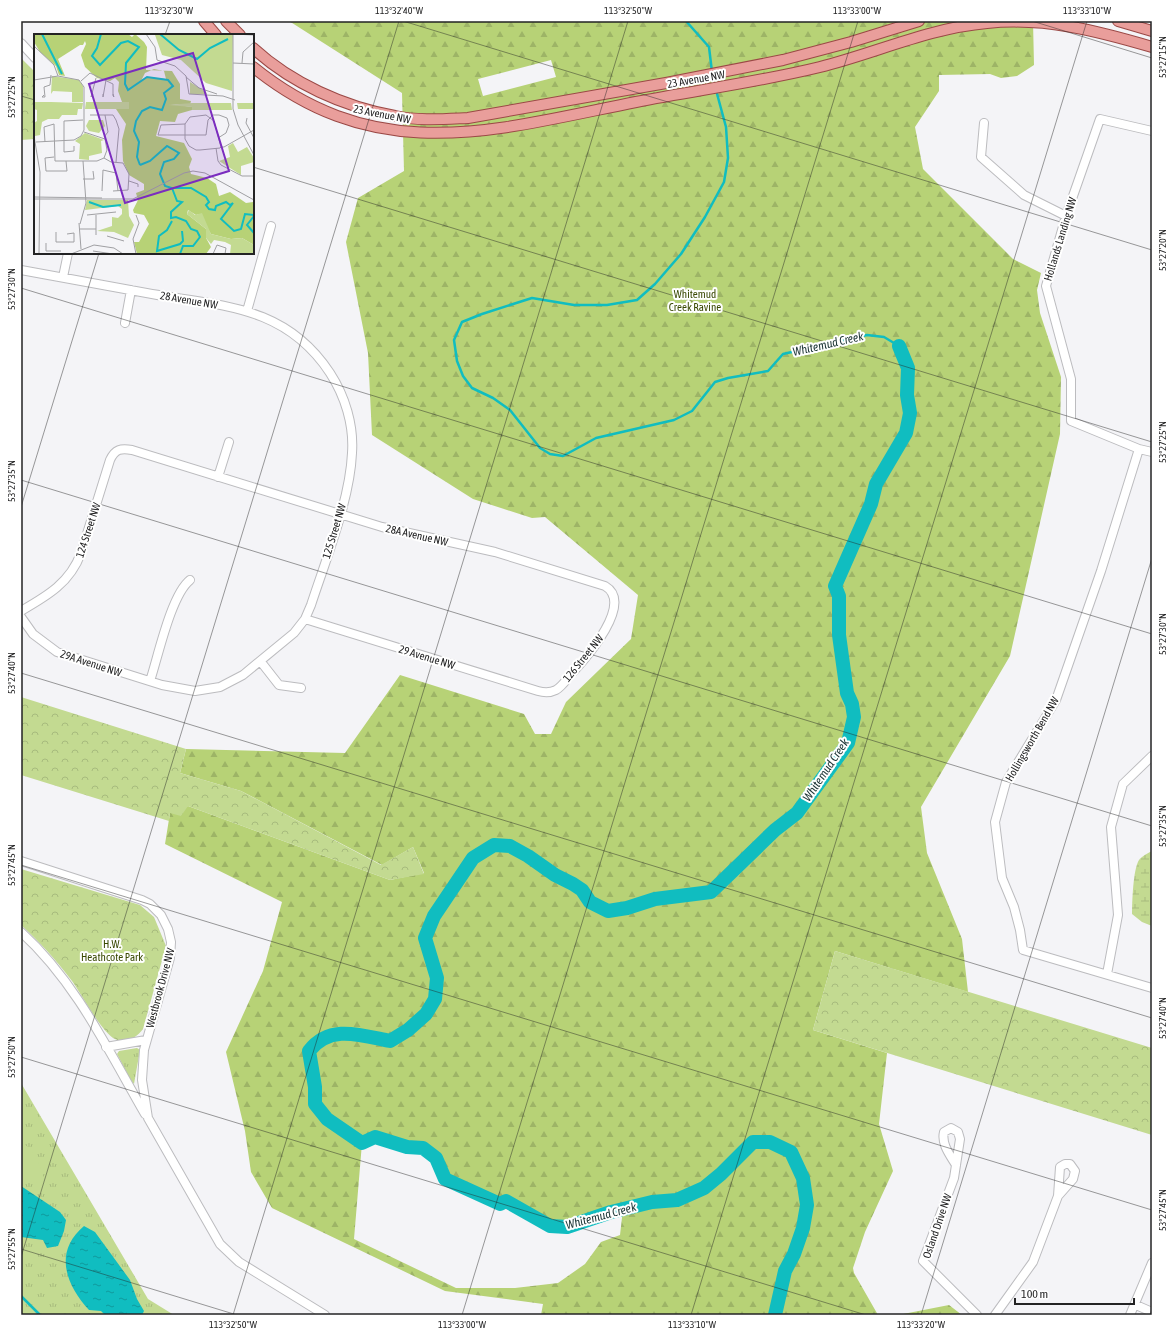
<svg xmlns="http://www.w3.org/2000/svg" width="1173" height="1336" font-family="'Asap Condensed',sans-serif">
<style>
.grass{fill:url(#grass-tufts)}
.forest{fill:url(#forest-firs);fill-rule:evenodd}
.wetland{fill:url(#wetland-marsh)}
.park{fill:url(#park-crowns)}
.garden{fill:#c3da91}
.water{fill:url(#water-ripples)}
.lines{fill:none;stroke-linecap:round;stroke-linejoin:round}
.stream{stroke:#10bdc0;stroke-width:2.5}
.river{stroke:#10bdc0;stroke-width:14}
.minor-casing{stroke:#bcbcbf;stroke-width:10}
.major-casing{stroke:#9b4946;stroke-width:12}
.minor{stroke:#fff;stroke-width:8}
.major{stroke:#e99e9b;stroke-width:10}
.ticks{fill:none;stroke:#232324;stroke-width:1;stroke-opacity:0.45}
.labels{text-anchor:middle;stroke-width:4;stroke-linejoin:round;paint-order:stroke}
.street-label{font-size:11px;fill:#232324;stroke:#fff}
.park-label{font-size:11px;fill:#384800;stroke:#fff}
.water-label{font-size:12px;font-style:italic;fill:#1c3435;stroke:#fff}
.inset-river{fill:none;stroke:#10bdc0;stroke-width:2}
.inset-road{fill:none;stroke:#a0a0a3;stroke-width:1}
.view{fill:#7b2cbf;fill-opacity:0.15;stroke:#7b2cbf;stroke-width:2}
.inset-edge{fill:none;stroke:#232324;stroke-width:2}
.neatline{fill:none;stroke:#232324;stroke-width:1.5}
.ticks-label{font-size:10px;text-anchor:middle;fill:#232324}
</style>
<defs>
<pattern id="grass-tufts" width="24" height="20" patternUnits="userSpaceOnUse"><rect width="24" height="20" fill="#c3da91"/><path d="M3 7l-1-3M5 7V3M7 7l1-3M15 17l-1-3M17 17v-4M19 17l1-3" fill="none" stroke="#a7bb7d"/></pattern>
<pattern id="forest-firs" width="22" height="20" patternUnits="userSpaceOnUse"><rect width="22" height="20" fill="#b7d276"/><path d="M5 1l3.5 6h-7zM16 11l3.5 6h-7z" fill="#9db466"/></pattern>
<pattern id="wetland-marsh" width="20" height="14" patternUnits="userSpaceOnUse"><rect width="20" height="14" fill="#c3da91"/><path d="M1 5h8M5 5V1M11 12h8M15 12V8" fill="none" stroke="#a7bb7d"/></pattern>
<pattern id="park-crowns" width="20" height="18" patternUnits="userSpaceOnUse"><rect width="20" height="18" fill="#c3da91"/><path d="M2 6a3 3 0 1 1 6 0M12 15a3 3 0 1 1 6 0" fill="none" stroke="#a7bb7d"/></pattern>
<pattern id="water-ripples" width="26" height="14" patternUnits="userSpaceOnUse"><rect width="26" height="14" fill="#10bdc0"/><path d="M2 4q2-2 4 0t4 0M15 11q2-2 4 0t4 0" fill="none" stroke="#0f999c"/></pattern>
</defs>
<rect width="100%" height="100%" fill="#f4f4f7"/>
<path class="grass" d="M137,1048L140,1050L134,1084L130,1079L117,1054L119,1051Z
M21,1083L148,1299L174,1315H21Z"/>
<path class="forest" d="M289,21H1033L1034,65L1017,76L1001,78L990,74L939,75V91L915,127L923,169L1013,259L1041,273L1037,290L1040,313L1061,377L1060,434L1010,656L921,807L927,853L962,939L968,992L835,951L813,1030L887,1053L879,1124L893,1171L865,1232L853,1268L854,1273L878,1315H541L543,1304L445,1291L272,1208L251,1172L245,1131L226,1052L263,971L282,902L165,844L170,813L188,806L390,880L424,873L413,847L382,865L241,791L180,773L186,749L345,753L400,675L524,714L535,734H551L566,702L631,639L638,595L545,517L532,518L473,499L372,435L368,353L346,242L358,198L404,171L402,93ZM551,60L556,77L483,96L478,79ZM375,1137L407,1146L423,1148L436,1158L445,1179L500,1204L506,1202L550,1226L567,1227L623,1209L620,1235L601,1242L585,1264L558,1283L515,1288H456L354,1239L362,1143Z
M949,1305L962,1315H898Z"/>
<path class="wetland" d="M1152,851V926L1142,922L1132,914C1132,903 1133,869 1139,860C1142,856 1148,853 1152,851Z"/>
<path class="park" d="M21,58L35,72V139L21,140Z
M21,697L186,749L180,773L241,791L381,865L413,847L424,874L390,880L188,806L181,816L170,813L169,821L21,775Z
M21,869L140,905L154,917L166,946L143,1029C137,1037 126,1045 115,1039C102,1033 82,995 72,981C56,960 40,942 21,925Z
M835,951L1152,1048V1135L813,1030Z"/>
<path class="garden" d="M21,1142C33,1148 40,1165 44,1178L41,1182C15,1186 21,1159 21,1142Z"/>
<path class="water" d="M21,1177V1186L60,1212L66,1220L64,1231L58,1246L47,1248L43,1240L21,1237Z
M84,1226L95,1232L130,1280L137,1299L144,1311L142,1315H105L101,1311L89,1310C66,1285 53,1252 84,1226Z"/>
<g class="lines">
<path class="stream" d="M686,21L709,47L712,72
M716,90L726,127L728,158L724,182L705,217L681,254L655,284L637,300L607,305H574L532,298L482,314L462,322L454,340L457,361L463,376L472,388L493,398L510,410L540,448L550,454L563,456L596,438L674,420L692,411L715,382L728,378L768,371L783,354L867,335L884,337L899,346
M21,1296L40,1315"/>
<path class="river" d="M775,1315L785,1271L794,1254L803,1228L807,1205L803,1178L791,1152L770,1142H753L721,1174L704,1188L677,1200L652,1202L611,1212L567,1227L550,1226L506,1201L500,1204L445,1179L436,1158L423,1148L407,1147L375,1137L362,1143L327,1119L315,1104V1087L309,1051C330,1024 360,1035 390,1041L408,1030L426,1014L435,999L437,978L425,938L434,916L473,858L494,845L510,846L528,856L555,875L573,884L582,890L590,902L608,911L627,908L655,899L711,892L775,830L797,813L848,743L854,717L852,704L847,693L839,635V596L835,586L871,504L876,484L906,433L910,413L907,395L908,368L899,346"/>
<defs>
<path id="minor" d="M21,43L35,58
M984,123L981,157L1024,195L1066,216
M1152,131L1100,119L1066,216L1046,286L1071,379V421L1139,449L1152,452
M21,270C65,278 108,286 152,294C223,306 286,306 330,373C345,396 354,425 352,453C350,500 326,559 311,605L305,619L294,633L243,675L220,687L195,691L162,685L57,652L33,634L21,617
M63,277L68,253
M247,311L271,226
M125,323L131,290
M1139,449L1101,571L1056,700L1006,782L995,822L1002,878L1014,907L1020,930L1023,950L1152,988
M218,477L229,442
M21,611C47,596 70,583 81,553L110,460C115,449 121,448 132,450L382,527L495,552L605,586C634,603 587,657 573,672C568,677 563,686 556,690C550,693 545,693 538,691L305,619
M261,662L279,685L301,688
M150,681C158,657 171,595 190,580
M21,861L142,900L150,904L161,915L168,929L171,942L170,958L144,1050L142,1080L148,1118L220,1244L239,1262L325,1315
M21,932C76,982 108,1050 145,1114
M1107,974L1118,915L1111,827L1123,784L1152,756
M106,1047L146,1040
M956,1165C950,1155 941,1144 944,1132L951,1128L958,1132L960,1139L954,1178L923,1261L977,1315
M1136,1305L1152,1312
M995,1315L1033,1262L1058,1196L1060,1167L1065,1164H1070L1075,1171L1073,1179L1058,1196
M1130,1315L1152,1263"/>
<path id="major" d="M204,21L216,35
M226,21L240,35
M1118,21L1152,31
M253,48C291,83 344,107 395,116C418,121 444,119 468,118L666,83L783,60L851,42L919,21
M253,67C378,168 495,130 636,102C697,90 759,82 820,67C876,53 929,28 987,23C1044,17 1098,31 1152,47"/>
</defs>
<use href="#minor" class="minor-casing"/>
<use href="#major" class="major-casing"/>
<use href="#minor" class="minor"/>
<use href="#major" class="major"/>
</g>
<path class="ticks" d="M403,21L1152,250M1032,21L1152,58M165,35L170,21M21,96L35,100M253,167L1152,442M21,288L1152,634M21,480L1152,826M21,507L99,253M21,673L1152,1018M21,865L1152,1210M21,1057L866,1315M21,1249L237,1315M21,1257L399,21M233,1315L628,21M462,1315L858,21M691,1315L1087,21M921,1315L1152,558M1150,1315L1152,1308"/>
<g class="labels">
<g class="street-label">
<text transform="translate(696 79) rotate(-10)" y="4">23 Avenue NW</text>
<text transform="translate(382 114) rotate(11)" y="4">23 Avenue NW</text>
<text transform="translate(1060 239) rotate(-73)" y="4">Hollands Landing NW</text>
<text transform="translate(189 300) rotate(10)" y="4">28 Avenue NW</text>
<text transform="translate(88 530) rotate(-72)" y="4">124 Street NW</text>
<text transform="translate(334 531) rotate(-73)" y="4">125 Street NW</text>
<text transform="translate(417 535) rotate(13)" y="4">28A Avenue NW</text>
<text transform="translate(427 657) rotate(17)" y="4">29 Avenue NW</text>
<text transform="translate(583 658) rotate(-51)" y="4">126 Street NW</text>
<text transform="translate(91 663) rotate(18)" y="4">29A Avenue NW</text>
<text transform="translate(1032 739) rotate(-60)" y="4">Hollingsworth Bend NW</text>
<text transform="translate(160 988) rotate(-75)" y="4">Westbrook Drive NW</text>
<text transform="translate(937 1226) rotate(-71)" y="4">Osland Drive NW</text>
</g>
<g class="park-label">
<text x="695" y="298">Whitemud<tspan x="695" dy="13">Creek Ravine</tspan></text>
<text x="112" y="948">H.W.<tspan x="112" dy="13">Heathcote Park</tspan></text>
</g>
<g class="water-label">
<text transform="translate(828 344) rotate(-13)" y="4">Whitemud Creek</text>
<text transform="translate(826 770) rotate(-56)" y="4">Whitemud Creek</text>
<text transform="translate(601 1216) rotate(-15)" y="4">Whitemud Creek</text>
</g>
</g>
<g transform="translate(34 34)">
<rect width="220" height="220" fill="#f4f4f7"/>
<path d="M125,0H199L198,57L172,49L147,26L128,21L121,1Z" fill="#c3da91"/>
<path d="M0,0H94L98,3L101,0L110,8L113,13L112,36L138,37L146,50V65L157,67L156,71L137,70L158,73V76L144,80L141,88L126,87L122,102L150,109L158,125L155,133L157,140L173,144L182,150L185,162L196,158L212,169L219,168L220,211L208,204L197,205L177,200L165,180L162,181L154,176L153,180L172,195V204L177,213L172,220H103L100,208H105L115,190L110,181L100,179L99,176L104,166L102,159L110,156V150L95,141L89,127L88,106L92,90L82,75H95V68H88L84,57L85,48L81,44L76,47L63,44L51,33L47,21L52,10L51,7L49,11H46L24,25L31,42L25,41L22,32L6,18L0,8ZM120,35L130,37L132,45L113,43L107,47L111,39Z" fill="#b7d276" fill-rule="evenodd"/>
<path d="M55,86H69L71,92L65,99L55,97L52,92Z" fill="#c3da91"/>
<path d="M18,42L45,46L49,52V68H38V58L19,57L17,60ZM156,48L172,58L173,60H156ZM0,68H17L49,69L48,75H44L43,81H28L25,85H14L8,88L6,101L1,102L0,89L3,87V76L0,75ZM52,68H95V75H51ZM158,69H197L198,76H158V73L134,71ZM203,69H220V75H204ZM51,99L70,106L67,107L68,119L55,122V126L45,125L46,110L41,107ZM199,109L204,118L213,113L220,124V128L207,132V141L185,127L196,123L194,112ZM53,166H94L95,182L100,191L94,204L80,198L63,197L78,192V183L84,184L88,180V175L84,172L51,176ZM155,176L161,181L168,179L177,200L197,205L208,204L220,211V220H196L197,211L191,208L180,206L177,210L172,204V195L153,180Z" fill="#c3da91"/>
<path d="M37,47L40,53V49H47V59H40V54L36,55L33,49Z" fill="#c3da91"/>
<path class="inset-river" d="M8,0L28,40M67,0L63,14L58,22L66,31L87,9L94,7L105,13L92,29L91,50L94,56L113,43L134,46L139,52L130,59L132,65L128,76L116,73L108,77L102,87L100,97L105,108L103,123L106,131M126,0L145,16L163,25L176,14L194,5M106,131L116,127L133,112L145,119L140,125L130,128L126,140L131,152L138,154L143,167L148,168L137,178V184L142,183L152,187L157,195L163,197L166,203L159,212H149L146,220M139,154H157L172,163L175,168L172,171L175,175L181,176L182,172L192,168L196,171L199,169L187,185L200,197L207,195L211,180L220,181M55,168L69,173L87,171M220,182L213,191L220,199M138,187L133,196L125,202L123,217L146,210L149,207L148,197"/>
<path class="inset-road" d="M112,0L121,13L123,26L141,32L152,42L155,60L189,62M199,0V75L204,91L220,121M199,0L220,1M0,12L20,31L24,42M199,29L220,30M208,29L209,18L220,8M152,43L165,54L183,60M0,46L24,42L45,46L50,53V96L47,102L40,106L2,108M47,47L56,39L79,50V62L80,63L79,60M59,60L57,63L62,44M69,60V63L72,46M10,61L8,63H11L10,53L16,51L17,41M189,62L201,66M56,81H79L82,86L85,95L82,128M213,84L212,89L220,104M151,90L127,91L124,101H172L174,86L179,81H185L193,84L195,91L192,99L184,104M0,102L6,138L5,220M70,103L74,98L71,81M11,108L10,93L20,90L21,127H63L70,124L73,116L71,105L50,98M40,112V117L30,118V87L49,86M187,113L180,87L172,81L156,83L151,90V105L155,112L162,116H166L186,114L187,113H190L220,96M182,114L184,127L187,131L208,142H220M20,123L11,124L12,137H33L32,127M70,124L77,128L89,129L95,140L94,156L79,157M49,145H60L59,137M95,147L104,150V153M68,157L69,136L82,139L84,157M0,163L68,164M0,165H99L150,139L159,137L171,139L220,166M53,181L82,178M62,181V201M45,189L47,215M46,190L52,169L49,127M46,195H62M22,198V208H40V199L33,200M73,202L90,207M12,209V217H27M59,217L79,220M37,220L60,211L80,214L89,220M102,220L99,205L105,189L102,181M179,220L183,211L192,214L191,220"/>
<path class="view" d="M159,19L195,137L91,169L55,50Z"/>
<rect width="220" height="220" class="inset-edge"/>
</g>
<rect width="1173" height="1336" fill="none" stroke="#ffffff" stroke-width="44"/>
<path d="M1015 1298v6h119v-6" fill="none" stroke="#232324" stroke-width="2"/>
<text x="1021" y="1298" font-size="12" fill="#232324" stroke="#ffffff" stroke-width="3" paint-order="stroke">100 m</text>
<rect x="22" y="22" width="1129" height="1292" class="neatline"/>
<g class="ticks-label">
<text x="169" y="14">113°32'30"W</text>
<text x="399" y="14">113°32'40"W</text>
<text x="628" y="14">113°32'50"W</text>
<text x="857" y="14">113°33'00"W</text>
<text x="1087" y="14">113°33'10"W</text>
<text transform="translate(1162 57) rotate(-90)" y="4">53°27'15"N</text>
<text transform="translate(11 97) rotate(-90)" y="4">53°27'25"N</text>
<text transform="translate(1162 250) rotate(-90)" y="4">53°27'20"N</text>
<text transform="translate(11 289) rotate(-90)" y="4">53°27'30"N</text>
<text transform="translate(1162 442) rotate(-90)" y="4">53°27'25"N</text>
<text transform="translate(11 481) rotate(-90)" y="4">53°27'35"N</text>
<text transform="translate(1162 634) rotate(-90)" y="4">53°27'30"N</text>
<text transform="translate(11 673) rotate(-90)" y="4">53°27'40"N</text>
<text transform="translate(1162 826) rotate(-90)" y="4">53°27'35"N</text>
<text transform="translate(11 865) rotate(-90)" y="4">53°27'45"N</text>
<text transform="translate(1162 1018) rotate(-90)" y="4">53°27'40"N</text>
<text transform="translate(11 1057) rotate(-90)" y="4">53°27'50"N</text>
<text transform="translate(1162 1210) rotate(-90)" y="4">53°27'45"N</text>
<text transform="translate(11 1249) rotate(-90)" y="4">53°27'55"N</text>
<text x="233" y="1328">113°32'50"W</text>
<text x="462" y="1328">113°33'00"W</text>
<text x="692" y="1328">113°33'10"W</text>
<text x="921" y="1328">113°33'20"W</text>
</g>
</svg>
